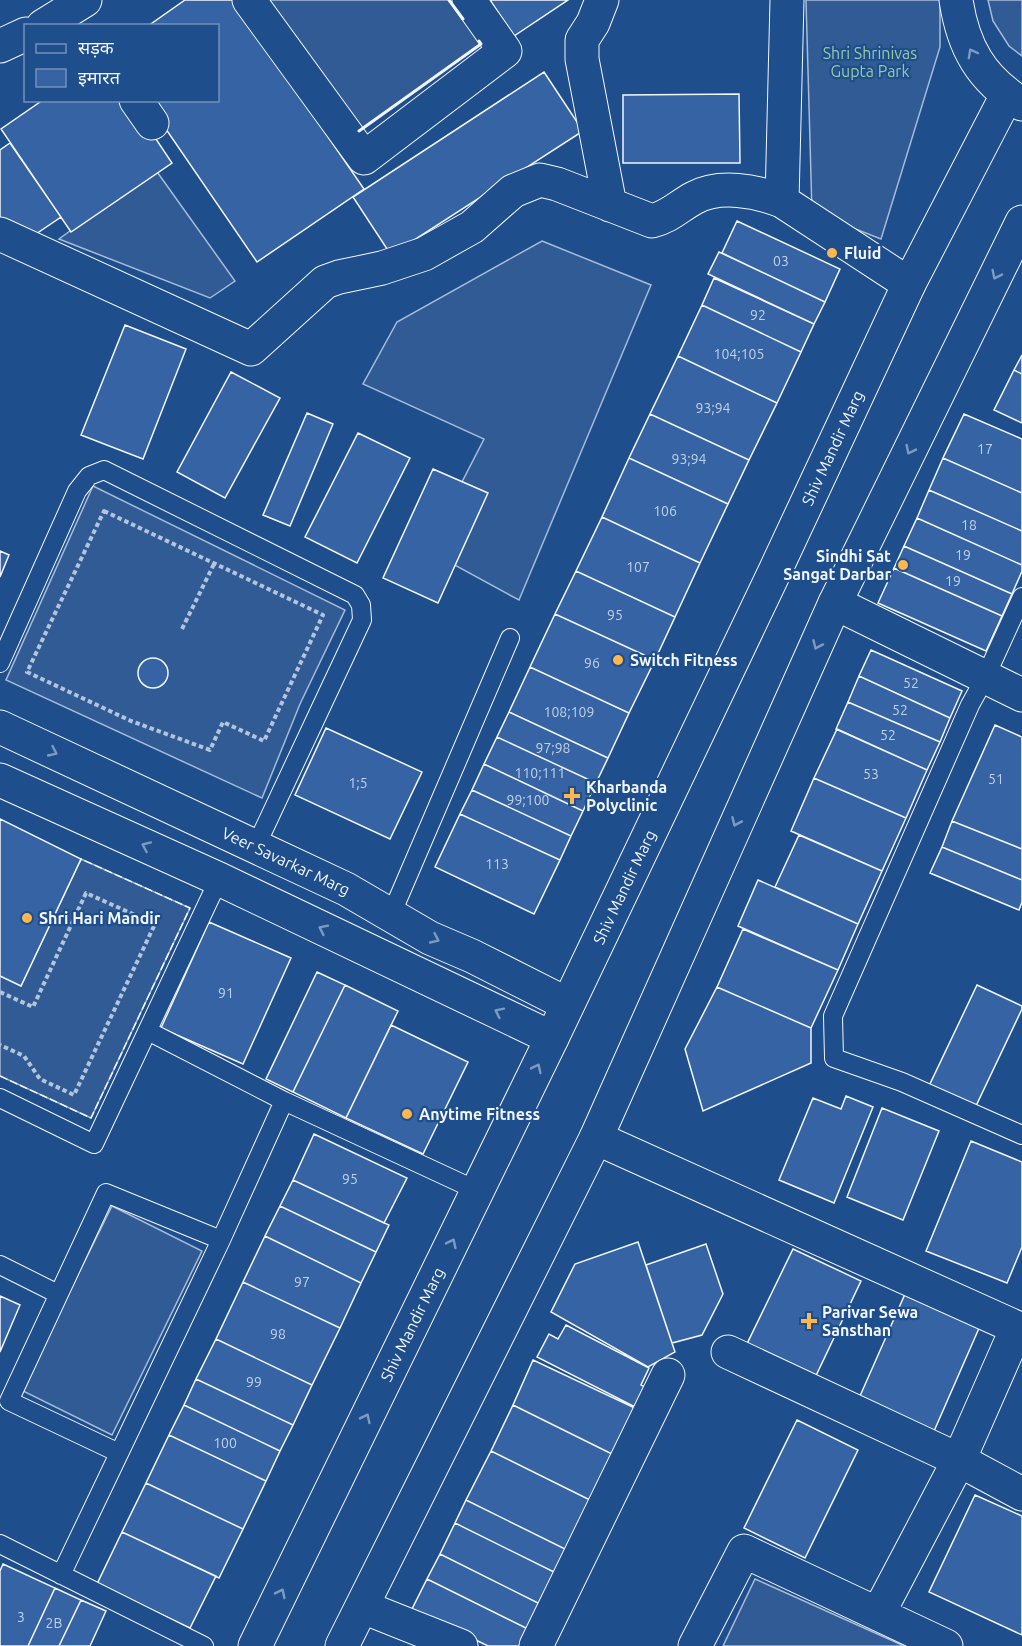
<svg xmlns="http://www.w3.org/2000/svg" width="1022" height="1646" font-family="Ubuntu,'Noto Sans Devanagari',sans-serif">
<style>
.built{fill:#305b95;stroke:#a8bbd7;stroke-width:1.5}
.building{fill:#3563a3;stroke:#f2f6ff;stroke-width:1.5}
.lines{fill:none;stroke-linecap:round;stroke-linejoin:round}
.service-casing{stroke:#f2f6ff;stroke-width:20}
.minor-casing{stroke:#f2f6ff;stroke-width:35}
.tertiary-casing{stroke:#f2f6ff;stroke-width:35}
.path{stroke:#b3c4dc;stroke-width:4;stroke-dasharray:4.5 3;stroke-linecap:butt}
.service{stroke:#1f4e8c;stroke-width:18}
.minor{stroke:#1f4e8c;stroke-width:33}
.tertiary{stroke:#1f4e8c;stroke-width:33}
.fence{stroke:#f2f6ff;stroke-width:1.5;stroke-dasharray:8 3;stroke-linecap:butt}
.wall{stroke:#f2f6ff;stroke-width:3}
.oneway{stroke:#7e9ac0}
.poi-dot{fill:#ffb74d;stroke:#1f4e8c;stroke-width:2}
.labels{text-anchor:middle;stroke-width:4.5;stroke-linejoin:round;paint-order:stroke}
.number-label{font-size:14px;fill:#c3d1e8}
.park-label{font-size:16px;fill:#97c8a6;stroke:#1f4e8c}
.poi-label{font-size:16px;font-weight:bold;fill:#f2f6ff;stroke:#1f4e8c;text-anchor:start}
.street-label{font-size:16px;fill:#f2f6ff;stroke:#1f4e8c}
</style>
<rect width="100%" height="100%" fill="#1f4e8c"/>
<path class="built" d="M263,0H449L481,44L358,132Z
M806,0H940V47L881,239L812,212Z
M988,0H1022V56L1009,46L993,21Z
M155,169L235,281L210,298L59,239Z
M542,241L651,285L519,600L427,550L484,439L363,384L397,322Z
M93,486L345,610L300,704L262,798L6,680Z
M81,859L190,908L91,1118L0,1076V976L21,986Z
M112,1206L202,1251L112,1435L21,1390Z
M755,1579L904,1646H723Z"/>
<path class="building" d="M185,0H234L364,189L257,262L146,100H218V26H148Z
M490,0H568L514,36Z
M544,72L583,131L391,255L353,197Z
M739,94L740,163H623V95Z
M43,100H130L172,163L71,232L1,129Z
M10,143L61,217L27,240L0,227V150Z
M737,221L840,269L825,302L722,253Z
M719,252L825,302L814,324L708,274Z
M714,278L814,324L801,352L702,305Z
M702,305L801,352L777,403L678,356Z
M125,325L186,349L143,459L81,435Z
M1022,355V374L1014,370Z
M678,356L777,403L749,460L650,414Z
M1014,370L1022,374V423L994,410Z
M231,372L280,398L225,498L177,472Z
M307,413L333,424L290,526L263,515Z
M650,414L749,460L728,504L629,458Z
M964,414L1022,439V493L943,458Z
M358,433L410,458L357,563L305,537Z
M629,458L728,504L700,563L602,517Z
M943,458L1022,493V531L929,490Z
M433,469L488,493L438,603L383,578Z
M929,490L1022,531V565L917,518Z
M602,517L700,563L675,617L576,571Z
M917,518L1022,565V571L1012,594L904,546Z
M904,546L1012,594L1002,616L894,568Z
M0,551L9,555L0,577Z
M894,568L1002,616L986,651L878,603Z
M576,571L675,617L655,660L555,614Z
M555,614L655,660L629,713L530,667Z
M871,650L962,691L950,718L859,676Z
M138 673a15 15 0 1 1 30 0a15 15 0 1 1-30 0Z
M530,667L629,713L608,758L509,712Z
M859,676L950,718L940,742L848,702Z
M848,702L940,742L927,770L836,729Z
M509,712L608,758L596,783L497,737Z
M995,725L1022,737V849L952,821Z
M326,728L422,772L390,839L295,795Z
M837,729L927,770L906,818L814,778Z
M497,737L596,783L583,811L484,764Z
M484,764L583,811L571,836L472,790Z
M814,778L906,818L882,871L791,831Z
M472,790L571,836L560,860L460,814Z
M460,814L560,860L534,914L435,867Z
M0,819L81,859L21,986L0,976Z
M952,821L1022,849V880L942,847Z
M799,835L882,871L858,924L775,887Z
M942,847L1022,880V902L1019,910L930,873Z
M758,880L858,924L838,970L738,926Z
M209,922L291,958L243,1064L161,1028Z
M743,929L838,970L811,1028L717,987Z
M317,972L345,985L293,1092L266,1079Z
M345,985L398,1011L346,1118L293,1092Z
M977,985L1022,1006V1009L975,1108L929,1086Z
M717,987L811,1028V1063L703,1111L685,1049Z
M391,1025L468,1062L423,1154L346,1118Z
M846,1096L873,1107L834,1203L779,1180L813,1098L841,1109Z
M882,1108L939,1131L903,1220L847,1197Z
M314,1134L407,1178L384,1223L293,1180Z
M971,1141L1022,1162V1247L1007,1283L926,1251Z
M293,1180L389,1225L376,1252L280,1206Z
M280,1206L376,1252L361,1283L265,1236Z
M265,1236L361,1283L340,1328L243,1282Z
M638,1242L675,1352L648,1367L551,1312L575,1264Z
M706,1244L723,1294L702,1335L672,1343L646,1265Z
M793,1249L861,1281L812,1384L743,1352Z
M243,1282L340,1328L312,1385L216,1339Z
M905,1294L980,1326L931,1438L856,1405Z
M0,1296L20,1305L0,1352Z
M566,1325L649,1368L641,1385L647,1388L637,1408L537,1357L549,1334L558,1339Z
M216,1339L312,1385L293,1425L196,1379Z
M533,1360L637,1409L616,1456L513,1405Z
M196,1379L293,1425L280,1451L184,1405Z
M184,1405L280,1451L266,1481L169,1435Z
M513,1405L616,1456L594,1502L491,1451Z
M797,1420L858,1450L805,1558L744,1528Z
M169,1435L266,1481L243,1529L146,1483Z
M491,1451L594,1502L569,1551L466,1500Z
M146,1483L243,1529L219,1578L122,1532Z
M975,1495L1022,1516V1635L929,1592Z
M466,1500L569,1551L558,1574L455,1523Z
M455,1523L558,1574L542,1605L440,1554Z
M122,1532L216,1576L190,1628L97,1584Z
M440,1554L542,1605L530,1630L427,1579Z
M3,1564L55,1588L28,1646H0V1571Z
M427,1579L530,1630L522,1646H488L412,1609Z
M55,1588L81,1600L59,1646H28Z
M81,1600L106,1611L90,1646H59Z"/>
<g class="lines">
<defs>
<path id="service" d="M1022,597L985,678L970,705L833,1016L834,1058L902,1082L1022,1135
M0,663L77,491L89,476L104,470L355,595L361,605L362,620L256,846
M391,915L510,638
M148,1031L284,1101L478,1191
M0,1098L94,1144L219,879
M0,1265L58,1294
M119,1453L9,1401L106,1193L221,1240
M0,1544L204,1646
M61,1575L221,1240L284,1101"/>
<path id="minor" d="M249,0L364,158L505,51L469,0
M602,0L593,23L582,40V59L610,205
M787,0L782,201L909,284
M43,26L85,0
M0,46L26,34
M136,100L152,123
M0,234L251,349L325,282L339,277L382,268L424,254L472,227L513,191L540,180L557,184L652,221C669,217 679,206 694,198C720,184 756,191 782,201
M835,603L1022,695
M596,1138L1022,1330
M728,1352L959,1460L1022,1494
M363,1607L461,1646
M878,1614L959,1460L1017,1328
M536,1646L668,1375
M695,1646L744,1551L946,1646"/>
<g id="tertiary">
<path d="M956,0C963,47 981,79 1022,104"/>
<path id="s1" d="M0,727L346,889L430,938L472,956L567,1004"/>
<path d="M0,780L219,879L552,1038"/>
<path id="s2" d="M255,1646L552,1038L775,571L909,284L1007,95"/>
<path d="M342,1646L596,1138L835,603L1022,222"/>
</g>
</defs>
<use href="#service" class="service-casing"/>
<use href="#minor" class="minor-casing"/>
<use href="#tertiary" class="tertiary-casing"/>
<path class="path" d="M104,511L323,615L264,741L223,722L210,750L131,721L27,672Z
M182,629L214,564
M0,992L33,1007L86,893L155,924L74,1095L40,1079L24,1056L0,1045"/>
<use href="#service" class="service"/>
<use href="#minor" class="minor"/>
<use href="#tertiary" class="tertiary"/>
<path class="fence" d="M0,1076L91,1118L190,908L81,859L80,862"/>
<path class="wall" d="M449,0L463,19
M359,131L481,44L479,41"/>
</g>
<defs><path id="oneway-chevron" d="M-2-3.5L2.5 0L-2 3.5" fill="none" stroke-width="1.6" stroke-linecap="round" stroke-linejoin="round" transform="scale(1.5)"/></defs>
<g class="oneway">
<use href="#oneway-chevron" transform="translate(972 53) rotate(-119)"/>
<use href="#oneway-chevron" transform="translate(996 275) rotate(116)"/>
<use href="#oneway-chevron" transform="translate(910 450) rotate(116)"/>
<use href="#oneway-chevron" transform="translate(817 645) rotate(114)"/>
<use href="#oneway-chevron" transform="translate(53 752) rotate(25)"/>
<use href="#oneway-chevron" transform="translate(736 822) rotate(114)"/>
<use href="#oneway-chevron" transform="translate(146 846) rotate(-156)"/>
<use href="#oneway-chevron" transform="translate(323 929) rotate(-154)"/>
<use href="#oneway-chevron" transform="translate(435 939) rotate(25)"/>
<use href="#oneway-chevron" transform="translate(499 1012) rotate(-154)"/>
<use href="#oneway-chevron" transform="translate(537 1068) rotate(-64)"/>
<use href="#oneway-chevron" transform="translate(452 1243) rotate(-64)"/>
<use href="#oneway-chevron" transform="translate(366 1418) rotate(-64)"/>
<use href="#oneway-chevron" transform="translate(281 1593) rotate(-64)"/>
</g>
<g class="poi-dot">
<circle cx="832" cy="253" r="6"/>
<circle cx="903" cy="565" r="6"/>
<circle cx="618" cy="660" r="6"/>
<path d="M569 787h6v6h6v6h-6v6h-6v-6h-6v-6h6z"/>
<circle cx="27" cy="918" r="6"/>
<circle cx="407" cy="1114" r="6"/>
<path d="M806 1312h6v6h6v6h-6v6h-6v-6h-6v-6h6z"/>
</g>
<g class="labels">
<g class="number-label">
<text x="781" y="266">03</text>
<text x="758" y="320">92</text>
<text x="739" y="359">104;105</text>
<text x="713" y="413">93;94</text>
<text x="985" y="454">17</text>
<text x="689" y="464">93;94</text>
<text x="665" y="516">106</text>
<text x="969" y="530">18</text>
<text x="963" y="560">19</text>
<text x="638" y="572">107</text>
<text x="953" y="586">19</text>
<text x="615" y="620">95</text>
<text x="592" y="668">96</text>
<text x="911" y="688">52</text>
<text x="900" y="715">52</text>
<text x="569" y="717">108;109</text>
<text x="888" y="740">52</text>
<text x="553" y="753">97;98</text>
<text x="540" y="778">110;111</text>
<text x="871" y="779">53</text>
<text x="996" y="784">51</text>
<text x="358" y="788">1;5</text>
<text x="528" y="805">99;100</text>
<text x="497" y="869">113</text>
<text x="226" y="998">91</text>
<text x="350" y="1184">95</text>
<text x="302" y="1287">97</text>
<text x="278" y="1339">98</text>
<text x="254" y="1387">99</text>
<text x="225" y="1448">100</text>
<text x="21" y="1622">3</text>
<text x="54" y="1628">2B</text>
</g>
<g class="park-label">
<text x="870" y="59">Shri Shrinivas<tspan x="870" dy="18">Gupta Park</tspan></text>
</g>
<g class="poi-label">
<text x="844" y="259">Fluid</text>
<text x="891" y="562" text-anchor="end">Sindhi Sat<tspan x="891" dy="18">Sangat Darbar</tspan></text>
<text x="630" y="666">Switch Fitness</text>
<text x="586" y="793">Kharbanda<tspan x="586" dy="18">Polyclinic</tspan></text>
<text x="39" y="924">Shri Hari Mandir</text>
<text x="419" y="1120">Anytime Fitness</text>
<text x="822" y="1318">Parivar Sewa<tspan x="822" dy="18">Sansthan</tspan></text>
</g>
<g class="street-label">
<text dy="6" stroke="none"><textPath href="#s2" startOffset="1330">Shiv Mandir Marg</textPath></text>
<text dy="6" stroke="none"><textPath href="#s1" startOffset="316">Veer Savarkar Marg</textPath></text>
<text dy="6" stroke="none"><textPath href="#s2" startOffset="844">Shiv Mandir Marg</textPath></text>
<text dy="6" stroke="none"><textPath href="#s2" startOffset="358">Shiv Mandir Marg</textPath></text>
</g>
</g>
<rect x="24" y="24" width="195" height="78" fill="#1f4e8c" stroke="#7391ba" stroke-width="1.5"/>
<rect x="36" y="44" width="30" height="9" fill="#1f4e8c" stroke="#7391ba" stroke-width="1.5"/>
<text x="78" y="54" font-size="18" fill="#f2f6ff">सड़क</text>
<rect x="36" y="69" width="30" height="18" fill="#3563a3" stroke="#7391ba" stroke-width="1.5"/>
<text x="78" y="84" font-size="18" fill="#f2f6ff">इमारत</text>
</svg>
